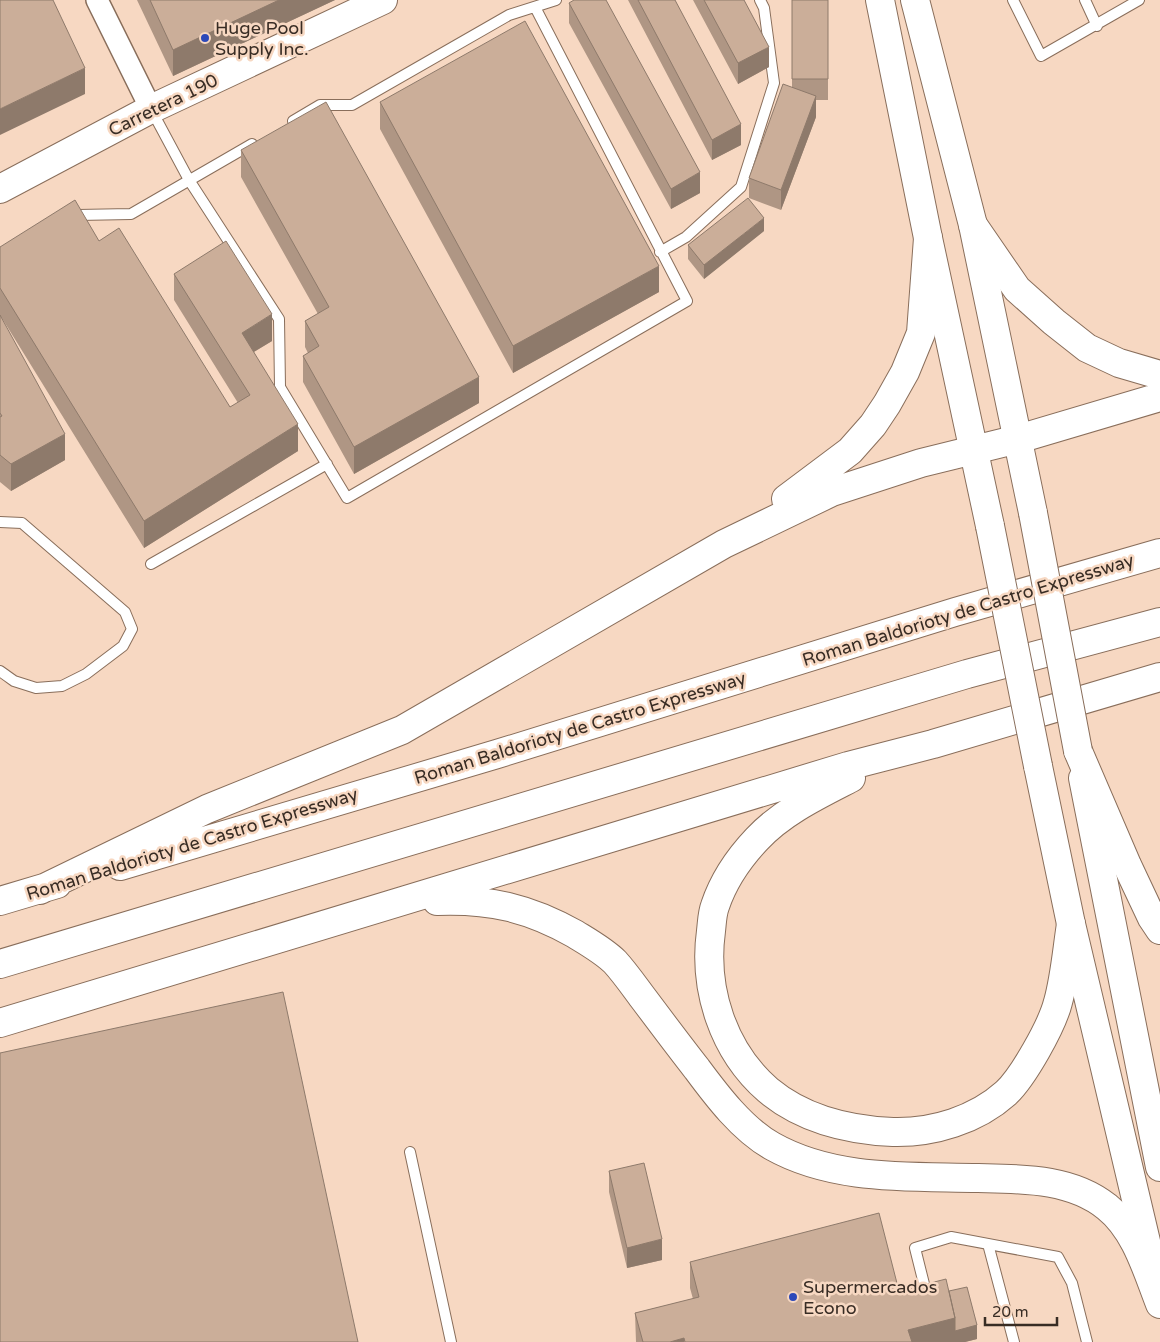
<svg xmlns="http://www.w3.org/2000/svg" width="1160" height="1342" font-family="'Varela Round',sans-serif">
<style>
.lines{fill:none;stroke-linecap:round;stroke-linejoin:round}
.lane-casing{stroke:#896e5b;stroke-width:12}
.street-casing{stroke:#896e5b;stroke-width:24}
.secondary-casing{stroke:#896e5b;stroke-width:30}
.highway-casing{stroke:#896e5b;stroke-width:30}
.lane{stroke:#fff;stroke-width:10}
.street{stroke:#fff;stroke-width:21}
.secondary{stroke:#fff;stroke-width:28}
.highway{stroke:#fff;stroke-width:28}
.secondary-bridge-casing{stroke:#896e5b;stroke-width:30;stroke-linecap:butt}
.secondary-bridge{stroke:#fff;stroke-width:28}
.wall{fill:#af9684}
.shaded-wall{fill:#8e7a6b}
.building{fill:#cbae99;stroke:#8e7a6b}
.poi-dot{fill:#2c49b9;stroke:#f7d8c2;stroke-width:2}
.labels{text-anchor:middle;stroke-width:5;stroke-linejoin:round;paint-order:stroke}
.poi-label{font-size:18px;fill:#382c24;stroke:#f7d8c2;text-anchor:start}
.street-label{font-size:18px;fill:#382c24;stroke:#f7d8c2}
</style>
<rect width="100%" height="100%" fill="#f7d8c2"/>
<g class="lines">
<defs>
<path id="lane" d="M1013,0L1041,56L1139,0
M1085,0L1097,26
M152,111L189,180L279,319L280,387L347,498L687,301L535,7
M293,121L320,105H352L509,15L556,0
M71,218L78,215L131,214L252,144
M660,252L686,237L741,187L774,83L764,8L760,0
M0,522L22,523L125,612L132,629L123,646L86,674L62,686L36,688L14,681L0,671
M151,564L327,464
M410,1152L451,1342
M988,1244L1014,1342
M927,1296L915,1248L951,1237L1058,1257L1072,1283L1087,1342"/>
<path id="street" d="M97,0L151,109"/>
<path id="secondary" d="M880,0L928,238L990,526
M915,0L973,225L1033,513
M0,189L151,109L383,0
M1038,766L1071,924L1152,1267
M1083,778L1160,1167"/>
<path id="highway" d="M973,225L1017,289L1054,322L1087,348L1119,363L1160,375
M786,499L850,451L873,425L887,404L905,372L921,333L928,238
M1078,751L1127,865L1152,918L1160,930
M851,778C818,795 782,812 757,839C739,858 723,882 715,906C712,914 712,923 711,931C703,989 723,1051 768,1090C804,1120 848,1130 893,1132C933,1133 976,1120 1006,1093C1023,1077 1052,1026 1058,1002C1065,977 1067,949 1071,924
M120,866L497,754L955,612L1160,553
M40,890L207,809L402,730L724,544L832,492L921,463L1018,439L1160,397
M0,901L57,884
M437,901C490,899 529,908 575,934C588,942 604,951 615,962C625,973 634,986 643,998C661,1022 679,1046 697,1069C717,1096 742,1129 772,1146C834,1181 909,1176 978,1178C1022,1179 1071,1178 1107,1207C1136,1230 1147,1271 1160,1304
M0,964L967,674L1160,622
M0,1023L848,766L933,744L1160,677"/>
</defs>
<use href="#lane" class="lane-casing"/>
<use href="#street" class="street-casing"/>
<use href="#secondary" class="secondary-casing"/>
<use href="#highway" class="highway-casing"/>
<use href="#lane" class="lane"/>
<use href="#street" class="street"/>
<use href="#secondary" class="secondary"/>
<use href="#highway" class="highway"/>
<defs>
<path id="secondary-bridge" d="M1033,513L1078,751
M990,526L1038,766"/>
</defs>
<use href="#secondary-bridge" class="secondary-bridge-casing"/>
<use href="#secondary-bridge" class="secondary-bridge"/>
</g>
<path class="wall" d="M137,0H335L173,76Z
M628,0H675L741,145L712,160Z
M693,0H744L769,67L738,84Z
M792,0H828V100H816V117L781,210L749,198V178L792,88Z
M569,3L700,193L671,209L569,23Z
M380,102L659,292L513,373L380,129Z
M241,150L479,403L354,474L303,382V356L308,353L305,347V321L318,314L241,177Z
M764,231L704,279L688,259V245Z
M99,241L230,407L238,403L174,300V274L272,341L254,352L298,451L144,548L0,315V247Z
M0,315L65,460L11,491L0,482Z
M609,1171L662,1260L627,1268L609,1192Z
M690,1262L899,1291H949L977,1339L965,1342H636L635,1313L693,1299L690,1288Z"/>
<path class="shaded-wall" d="M279,0H335L173,76V50Z
M769,47V67L738,84V63Z
M85,68V94L0,135V109Z
M816,96V117L781,210V190Z
M741,124V145L712,160V140Z
M700,172V193L671,209V189Z
M764,218V231L704,279V265Z
M659,266V292L513,373V346Z
M272,314V341L242,359V333Z
M479,377V403L354,474V447Z
M298,424V451L144,548V521Z
M65,434V460L11,491V464Z
M662,1239V1260L627,1268V1248Z
M955,1318L977,1325V1339L965,1342H908V1330Z
M684,1338V1342H670Z"/>
<path class="building" d="M0,0H53L85,68L0,109Z
M150,0H279L173,50Z
M574,0H606L700,172L671,189L569,3Z
M638,0H675L741,124L712,140Z
M704,0H744L769,47L738,63Z
M792,0H828V79H792Z
M525,21L659,266L513,346L380,102Z
M783,84L816,96L781,190L749,178Z
M326,102L479,377L354,447L303,356L319,346L305,321L329,307L241,150Z
M748,198L764,218L704,265L688,245Z
M75,200L99,241L119,228L230,407L250,395L174,274L226,241L272,314L242,333L298,424L144,521L0,288V247Z
M0,315L65,434L11,464L0,455V417L2,416L0,413Z
M283,992L358,1342H0V1053Z
M644,1163L662,1239L627,1248L609,1171Z
M879,1213L899,1291L946,1279L955,1318L908,1330L912,1342H685L684,1338L670,1342H643L635,1313L699,1297L690,1262Z
M967,1287L977,1325L955,1331V1318L949,1291Z"/>
<g class="poi-dot">
<circle cx="205" cy="38" r="5"/>
<circle cx="793" cy="1297" r="5"/>
</g>
<g class="labels">
<g class="poi-label">
<text x="215" y="34">Huge Pool<tspan x="215" dy="21">Supply Inc.</tspan></text>
<text x="803" y="1293">Supermercados<tspan x="803" dy="21">Econo</tspan></text>
</g>
<g class="street-label">
<text transform="translate(163 105) rotate(-26)" y="6">Carretera 190</text>
<text transform="translate(968 610) rotate(-17)" y="6">Roman Baldorioty de Castro Expressway</text>
<text transform="translate(580 728) rotate(-17)" y="6">Roman Baldorioty de Castro Expressway</text>
<text transform="translate(192 844) rotate(-17)" y="6">Roman Baldorioty de Castro Expressway</text>
</g>
</g>
<path d="M985 1317v8h72v-8" fill="none" stroke="#382c24" stroke-width="2.5"/>
<text x="992" y="1317" font-size="15" fill="#382c24" stroke="#f7d8c2" stroke-width="4" paint-order="stroke">20 m</text>
</svg>
